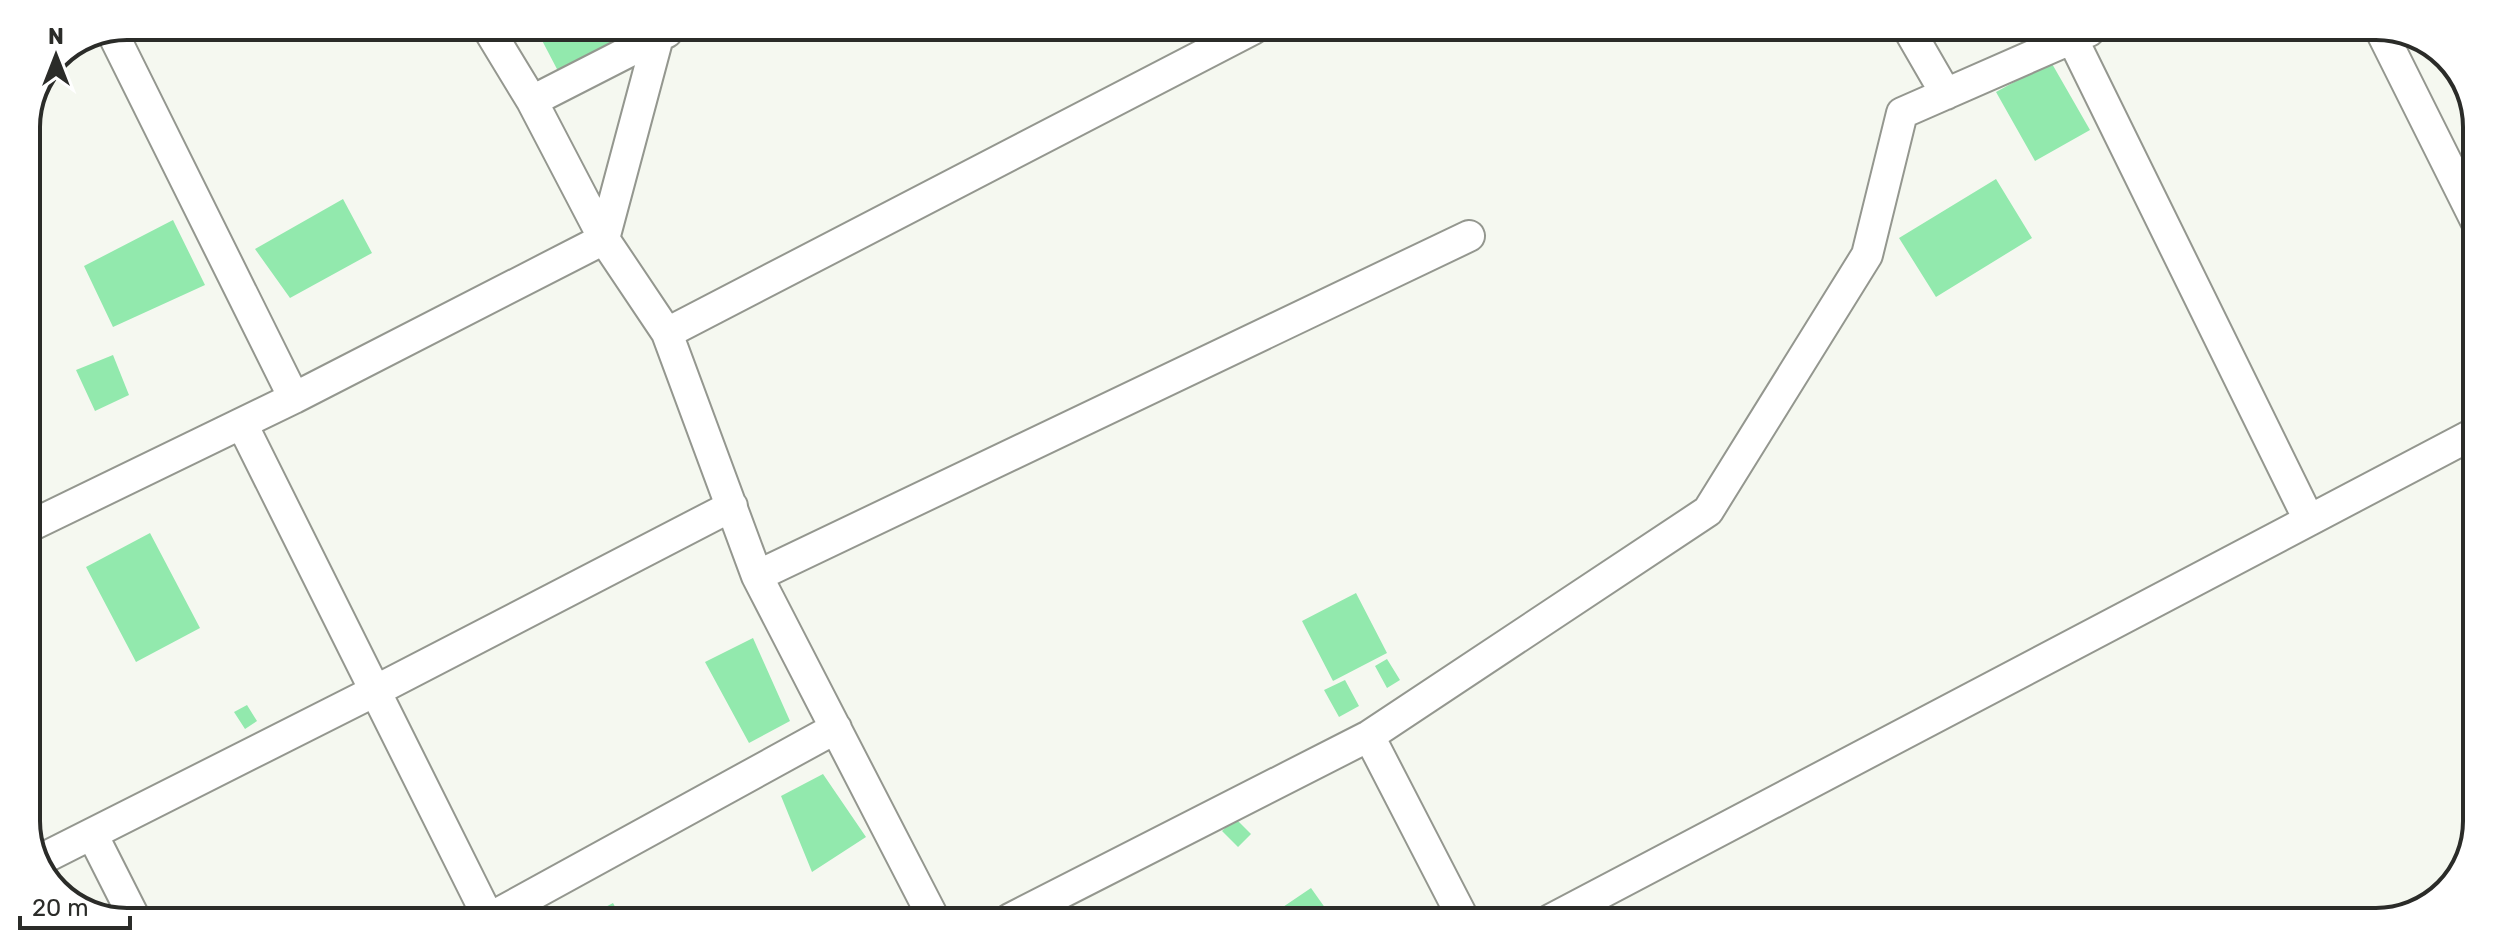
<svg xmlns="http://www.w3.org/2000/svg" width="2503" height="948" font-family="Rubik,sans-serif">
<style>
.building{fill:#92e9ad}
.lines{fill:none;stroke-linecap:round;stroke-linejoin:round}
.minor-casing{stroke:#94978f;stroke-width:34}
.minor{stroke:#fff;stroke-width:30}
.rim{fill:none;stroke:#2b2c29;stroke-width:4}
</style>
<rect width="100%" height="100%" fill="#f5f8f0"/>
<path class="building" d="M535,27H645L558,71Z
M2051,62L2090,130L2035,161L1996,92Z
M1996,179L2032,238L1936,297L1899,238Z
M343,199L372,253L290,298L255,249Z
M173,220L205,285L113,327L84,266Z
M113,355L129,395L95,411L76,370Z
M150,533L200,628L136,662L86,567Z
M1356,593L1387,653L1333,681L1302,621Z
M753,638L790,721L749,743L705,662Z
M1387,659L1400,680L1387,688L1375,666Z
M1345,680L1359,706L1339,717L1324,690Z
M247,705L257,721L245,729L234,712Z
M823,774L866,837L812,872L781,796Z
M1235,818L1251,834L1238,847L1222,831Z
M1311,888L1333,919H1265Z
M613,903L621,918H585Z"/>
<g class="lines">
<defs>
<path id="minor" d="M487,27L532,101L604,239L667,333L757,576L934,919
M1909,30L1946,94
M2381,31L2476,221
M112,32L294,398
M2072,38L2309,520
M532,101L667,32
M667,333L1253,29
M242,424L488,917
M26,528L294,398L604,239L658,37
M757,576L1469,236
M1369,736L1464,920
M92,834L134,917
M38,861L375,691L732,506
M492,917L836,728
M1010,919L1369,736L1708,511L1867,255L1902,113L2089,31
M1550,920L2475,433"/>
</defs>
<use href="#minor" class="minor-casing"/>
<use href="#minor" class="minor"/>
</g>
<path d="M0 0H2503V948H0ZM127 40H2376A87 87 0 0 1 2463 127V821A87 87 0 0 1 2376 908H127A87 87 0 0 1 40 821V127A87 87 0 0 1 127 40Z" fill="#fff" fill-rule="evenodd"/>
<path class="rim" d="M127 40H2376A87 87 0 0 1 2463 127V821A87 87 0 0 1 2376 908H127A87 87 0 0 1 40 821V127A87 87 0 0 1 127 40Z"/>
<g transform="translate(56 56)" stroke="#ffffff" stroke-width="6" paint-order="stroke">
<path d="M0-6L14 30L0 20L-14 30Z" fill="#2b2c29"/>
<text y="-12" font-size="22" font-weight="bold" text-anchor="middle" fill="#2b2c29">N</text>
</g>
<path d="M20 916v12h110v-12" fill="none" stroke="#2b2c29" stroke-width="4"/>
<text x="32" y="916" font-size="24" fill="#2b2c29" stroke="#ffffff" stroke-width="6" paint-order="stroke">20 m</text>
</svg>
